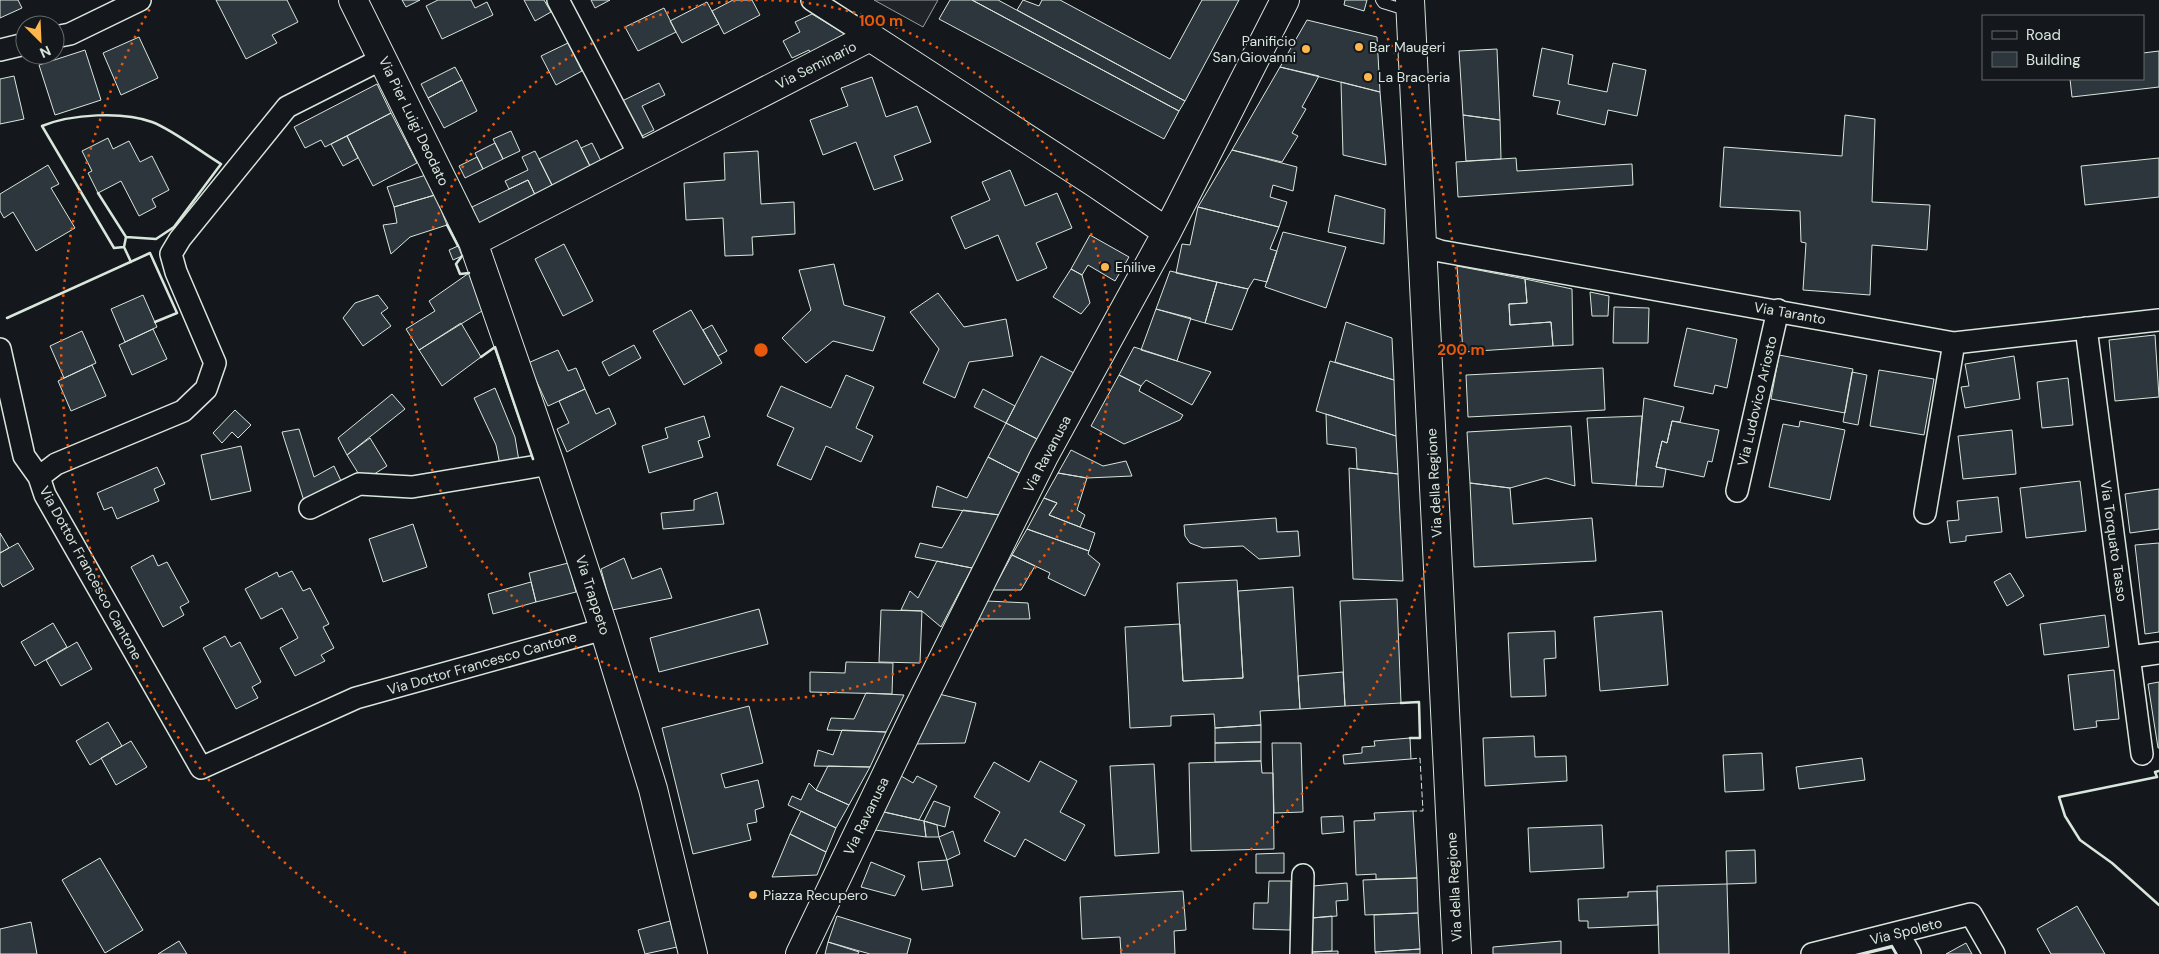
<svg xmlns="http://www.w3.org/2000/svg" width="2159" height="954" font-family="'DM Sans',sans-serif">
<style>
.green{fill:#202428;stroke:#939e99}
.building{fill:#2c363c;stroke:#d8e6dc}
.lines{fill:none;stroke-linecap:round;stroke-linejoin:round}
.lane-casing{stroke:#d8e6dc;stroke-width:12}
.street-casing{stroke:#d8e6dc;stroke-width:24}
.secondary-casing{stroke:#d8e6dc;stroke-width:30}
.lane{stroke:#14181c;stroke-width:10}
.street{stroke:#14181c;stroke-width:21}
.secondary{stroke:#14181c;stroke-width:28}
.fence{stroke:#d8e6dc;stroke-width:1;stroke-dasharray:6 2.5;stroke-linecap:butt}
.wall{stroke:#d8e6dc;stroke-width:2.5}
.ring{fill:none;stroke:#e8590c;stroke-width:2.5;stroke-dasharray:2.5 5}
.poi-dot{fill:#ffb74d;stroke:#14181c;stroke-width:2}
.labels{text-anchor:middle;stroke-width:4;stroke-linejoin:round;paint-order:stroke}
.poi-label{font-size:14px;fill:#d8e6dc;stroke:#14181c;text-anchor:start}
.street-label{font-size:14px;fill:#d8e6dc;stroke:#14181c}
.centre{fill:#e8590c;stroke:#14181c;stroke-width:2.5}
.ring-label{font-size:15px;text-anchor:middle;font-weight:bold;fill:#e8590c;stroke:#14181c;stroke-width:4;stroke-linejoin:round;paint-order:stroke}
</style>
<rect width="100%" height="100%" fill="#14181c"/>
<path class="green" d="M874,0H938L923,27Z"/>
<path class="building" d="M0,0H18L22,8L0,18Z
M216,0H287L298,22L272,35L277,43L246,59Z
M402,0H420L406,7Z
M438,0H471L475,8L487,2L493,15L442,39L426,6Z
M524,0H544L551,12L535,21Z
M591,0H610L595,8Z
M733,0H752L760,15L724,34L712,11Z
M950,0H972L1179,111L1164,139L939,19Z
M972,0H998L1185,101L1179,111Z
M1023,0L1039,6L1042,0H1060L1170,59L1202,0H1239L1185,101L1017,10Z
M1345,0H1367L1364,11L1344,5Z
M707,2L719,24L682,43L670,21Z
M664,8L676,32L638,51L625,27Z
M812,14L850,37L812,56L809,50L792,58L783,41L800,32L795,22Z
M1307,20L1377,37L1380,92L1280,67Z
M139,37L158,78L121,95L103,53Z
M568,43L582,71L556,85L541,56Z
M1542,48L1573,55L1568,84L1607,92L1613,63L1646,70L1637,116L1608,110L1605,125L1557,114L1560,101L1533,96Z
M1497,49L1500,120L1463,115L1459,51Z
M85,50L101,100L55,115L39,65Z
M2159,51V87L2072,97L2070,79H2143V53Z
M455,67L462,80L428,98L421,84Z
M1280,67L1319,76L1302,107L1306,109L1292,133L1298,136L1282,162L1232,150Z
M14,76L24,119L0,124V79Z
M872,77L886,117L917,106L931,142L894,156L903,180L874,190L856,142L823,155L810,120L848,106L841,88Z
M462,80L477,111L444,128L428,98Z
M1341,82L1380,92L1386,165L1343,155Z
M659,83L665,95L642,106L654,130L638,138L620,102Z
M377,84L391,113L325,147L321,140L305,148L294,127Z
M391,113L417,163L373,186L347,136Z
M1463,115L1500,120L1501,159L1466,161Z
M1845,115L1875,119L1872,202L1930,205L1927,250L1872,245L1870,295L1803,290L1806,243L1801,242L1800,211L1720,207L1724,147L1842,156Z
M511,131L520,151L503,159L493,139Z
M347,136L358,158L343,166L331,144Z
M108,138L113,149L129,141L140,162L152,156L169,190L152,199L156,207L139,216L121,181L98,193L88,173L92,171L82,151Z
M577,140L593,172L555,191L539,159Z
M495,143L503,159L483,169L475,153Z
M592,143L604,167L593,172L581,148Z
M1232,150L1297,167L1293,191L1273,185L1270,197L1287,202L1279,227L1198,207Z
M535,151L555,191L537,199L528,180L509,189L505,181L528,170L522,157Z
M758,151L761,204L794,202L795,234L752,237L753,255L725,256L723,218L686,220L684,183L725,180L724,153Z
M477,157L483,169L465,178L459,166Z
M1516,158L1517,171L1632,164L1633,185L1458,197L1456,162Z
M2159,158V197L2085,205L2081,166Z
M48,165L59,184L51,188L75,228L36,251L13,212L4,218L0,211V194Z
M1010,170L1025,206L1057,193L1072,228L1036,243L1047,268L1017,281L998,235L965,249L951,217L990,200L982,182Z
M426,175L435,195L394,207L387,187Z
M528,180L537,199L479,225L472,207Z
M435,195L447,225L410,237L391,254L383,225L397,223L394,207Z
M1335,195L1385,209L1384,244L1328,232Z
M1198,207L1279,227L1270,249L1277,251L1267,282L1254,279L1248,289L1176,273L1182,244L1190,245Z
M1283,232L1346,247L1326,308L1265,287Z
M1090,235L1129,257L1115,281L1088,265L1082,275L1071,269Z
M564,244L593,301L563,316L535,259Z
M458,246L462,256L453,260L449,250Z
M834,264L844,305L885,317L873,351L833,341L806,363L782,338L811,310L799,270Z
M1457,266L1525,279L1527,303L1509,304L1510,325L1551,322L1553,346L1463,352Z
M1071,269L1082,275L1090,303L1081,314L1053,297Z
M1170,271L1217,282L1205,323L1156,309Z
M469,273L482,311L419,350L406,329L435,311L429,301Z
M1525,279L1572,289L1573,345L1553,346L1551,322L1510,325L1509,304L1527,303Z
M1217,282L1248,289L1232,330L1205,323Z
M1590,292L1609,296L1608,316H1592Z
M938,293L964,327L1006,319L1013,356L969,362L955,398L923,383L939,349L910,312Z
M143,295L157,327L125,342L111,309Z
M378,295L388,308L381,313L391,326L363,346L343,318L355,303Z
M1614,307L1649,308L1648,343H1613Z
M1156,309L1191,318L1177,361L1141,350Z
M691,310L722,363L684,385L653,331Z
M1346,322L1392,338L1394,380L1335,362Z
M461,323L481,357L442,386L419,350Z
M712,325L727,351L718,356L703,330Z
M1687,328L1737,339L1727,388L1715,385L1713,394L1674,386Z
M153,329L167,359L132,375L119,345Z
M82,331L96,363L64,378L50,346Z
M2155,335L2159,397L2115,401L2109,340Z
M634,345L641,358L609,376L602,362Z
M1134,347L1211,372L1192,405L1146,380L1141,386L1119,375Z
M558,350L568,371L576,368L585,389L548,406L528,363Z
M1779,355L1853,369L1845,413L1771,399Z
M1041,356L1074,373L1039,440L1006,423Z
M2014,356L2020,399L1965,408L1961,387L1969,386L1965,364Z
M1330,361L1394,380L1396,436L1316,411Z
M92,365L106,396L71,411L58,381Z
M1603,368L1605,410L1468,417L1466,375Z
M1879,370L1934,379L1924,435L1870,426Z
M1852,372L1867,375L1858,425L1843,422Z
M846,375L874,387L856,428L873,436L861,462L826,446L811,480L777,465L794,428L767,416L781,386L831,408Z
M1119,375L1141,386L1139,391L1183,415L1180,420L1124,444L1091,426Z
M2068,378L2073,425L2042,428L2037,382Z
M495,388L515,437L519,461L500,465L496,445L474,398Z
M585,389L596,414L609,408L616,424L567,452L557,429L569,423L559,401Z
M983,389L1015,406L1006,423L974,407Z
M392,394L405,409L347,455L338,438Z
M1644,398L1684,407L1680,422L1672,421L1667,443L1662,441L1656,467L1666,469L1663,487L1636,486Z
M235,410L251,425L238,438L232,432L222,443L213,433Z
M1326,414L1396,436L1398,474L1357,469L1356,448L1327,444Z
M704,416L710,437L698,441L703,457L649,473L642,446L668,438L665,428Z
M1642,416L1636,486L1592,483L1587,418Z
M1672,421L1719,430L1712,462L1708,461L1704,477L1656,467L1662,441L1667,443Z
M1800,421L1845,430L1830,500L1769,487L1783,424L1799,427Z
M1006,423L1039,440L1021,474L988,457Z
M1571,426L1575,486L1546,478L1510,488L1470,483L1467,432Z
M299,429L314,477L334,466L342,483L304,501L282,432Z
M2012,430L2016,474L1963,479L1958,436Z
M370,438L387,466L363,481L347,455Z
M241,446L251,491L211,500L201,455Z
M1071,450L1103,466L1126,461L1132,476L1087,478L1058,473Z
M988,457L1021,474L1000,515L932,507L937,486L967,498Z
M157,467L165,484L154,489L159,501L117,519L112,507L104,510L97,493Z
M1349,468L1398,474L1403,581L1353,579Z
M1058,473L1087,478L1077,510L1085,515L1080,527L1049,515L1057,503L1044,498Z
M2080,481L2086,531L2026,538L2020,488Z
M1470,483L1510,488L1513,524L1592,518L1596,561L1474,567Z
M2159,489V529L2130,533L2125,494Z
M717,492L724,524L663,529L661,513L694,510V500Z
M1998,497L2002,532L1966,536V541L1950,543L1947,521L1959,520L1957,501Z
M1044,498L1057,503L1049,515L1095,533L1089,551L1027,529Z
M963,510L1000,515L972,568L915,557L920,543L942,548Z
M1276,518L1277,532L1298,531L1300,556L1259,559L1243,546L1203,548L1190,543L1185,536L1184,525Z
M413,524L427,567L383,582L369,539Z
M1027,529L1089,551L1088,554L1100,564L1085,596L1048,578L1050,573L1012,555Z
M0,533L9,548L0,553Z
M18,543L34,569L3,587L0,582V553Z
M2159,543V632L2145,634L2135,545Z
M153,555L158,566L167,562L189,602L180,607L184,615L163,627L131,567Z
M1012,555L1035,566L1021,590H993Z
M624,558L632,579L661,568L672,598L612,610L601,569Z
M937,561L972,568L941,627L922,611L901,610L910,591L918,598Z
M568,563L576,592L536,602L529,573Z
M292,571L303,591L310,588L329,624L323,627L334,648L321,655L325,661L295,676L280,648L298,638L282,608L261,619L245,589L277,572L279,577Z
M2010,573L2024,596L2007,606L1994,582Z
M1237,580L1243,678L1183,681L1177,583Z
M531,582L536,602L493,614L488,594Z
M1293,587L1300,709L1260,711L1261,725L1215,728L1214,714L1171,716V726L1130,728L1125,627L1180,624L1183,681L1243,678L1238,591Z
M1397,599L1401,703L1345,706L1340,601Z
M987,601L1028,603L1030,619H978Z
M759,609L768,644L659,672L650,638Z
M881,610L922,611L920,663L879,662Z
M1662,611L1668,685L1600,691L1594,617Z
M2105,615L2109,647L2044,655L2040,624Z
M53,623L67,647L35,666L21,642Z
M1555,631L1556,658L1544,659L1546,696L1511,697L1508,633Z
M225,636L231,647L240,642L261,682L252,687L258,698L236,709L203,648Z
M77,642L92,669L61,686L46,660Z
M846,662L893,663L892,694L810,692V672L845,673Z
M2114,670L2119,719L2096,721L2097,727L2074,730L2068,675Z
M1343,672L1345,706L1300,709L1298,676Z
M2159,682V748H2158L2148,684Z
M866,693L904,695L886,732L827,730L831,718L854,719Z
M939,694L976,703L965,743L914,744Z
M749,706L763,763L721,774L725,788L758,780L764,807L755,810L757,822L747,824L751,840L693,854L662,728Z
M108,722L122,746L90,765L76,741Z
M1261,725V742L1215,743V728Z
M842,730L886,732L870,767L814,766L818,750L833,755Z
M1534,736L1535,757L1566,756L1567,781L1485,786L1483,738Z
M1410,738L1411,759L1344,764L1343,755L1362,753V747L1375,746L1374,741Z
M131,741L147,767L116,785L101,758Z
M1261,742V761L1215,762V743Z
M1272,743H1301L1303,812L1274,813Z
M1762,753L1764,790L1725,792L1723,755Z
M1862,758L1865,780L1799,789L1796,767Z
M1040,761L1077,781L1060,812L1085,825L1065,861L1025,839L1015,857L984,841L1000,812L974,797L994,762L1029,782Z
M1261,761L1262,773H1273L1274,849L1191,851L1189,763Z
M1154,764L1159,853L1115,856L1110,766Z
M828,766L870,767L849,805L816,790Z
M901,776L913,783L917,776L937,786L919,820L884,812Z
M809,783L816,790L849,805L836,828L788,805L792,796L801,800Z
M934,801L950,807L945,827L924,821Z
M801,811L836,828L826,852L790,834Z
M1413,811L1417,878L1376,879V874L1356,875L1354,821L1375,820L1374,813Z
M884,812L924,821L926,837L875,830Z
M1343,816L1344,832L1322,834L1321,817Z
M924,821L937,825L939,837H926Z
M1602,825L1604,868L1530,872L1528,828Z
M953,831L960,854L947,860L939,837Z
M790,834L826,852L817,875L772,877Z
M1755,850L1756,883L1727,884L1726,851Z
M1284,853V873H1256V854Z
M100,858L143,930L105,953L62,880Z
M947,860L953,886L922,890L918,862Z
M871,862L905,876L895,896L861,887Z
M1417,878L1418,913L1365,915L1363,880Z
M1269,881H1291L1290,930L1253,929L1254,903H1268Z
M1347,883L1348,900L1336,901L1337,916L1312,918L1313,886Z
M1727,884L1729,954H1659L1657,886Z
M1183,891L1186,930L1174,931L1175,954H1121L1120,937L1082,939L1080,897Z
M1657,891L1658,925L1588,928V921H1579L1578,899L1628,897V892Z
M2077,906L2105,954H2051L2037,929Z
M1418,913L1420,949L1375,952L1374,915Z
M837,916L911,939L907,954H870L828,942Z
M1332,916V951L1312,952V918Z
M670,921L677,947L645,954L638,930Z
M31,922L37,954H0V929Z
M179,941L187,954H158Z
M1561,941V954H1493V947Z
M828,942L859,952L858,954H825Z
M1966,943L1972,954H1946Z
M1420,949V954H1376L1375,952Z
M1338,951V954H1312V952Z"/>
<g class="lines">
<defs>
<path id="lane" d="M1381,0L1383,3L1409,11"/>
<path id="street" d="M558,0L640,156
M812,0L870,37
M55,37L70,34L140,0
M0,50L25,44
M384,58L287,107L180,239L171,254L176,272L215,363L206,389L183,411L56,464L39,477L45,495L201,768L356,698L604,629
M1423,245L1440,251L1954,343L2159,320
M2086,328L2142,754
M0,349L24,456L39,477
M1737,491L1778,310
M310,508L359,484L412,487L550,464
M1925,513L1954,343
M2130,657L2159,653
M1898,933L1910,954
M1301,954L1303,875
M1812,954L1971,914L1994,954"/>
<path id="secondary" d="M353,0L473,242L550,464L604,629L653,789L693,954
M1410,0L1457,954
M473,242L870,37L1095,183L1167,232
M800,954L915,715L1044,456L1167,232L1285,0"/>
</defs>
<use href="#lane" class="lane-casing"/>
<use href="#street" class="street-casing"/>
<use href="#secondary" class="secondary-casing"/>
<use href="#lane" class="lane"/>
<use href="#street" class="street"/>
<use href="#secondary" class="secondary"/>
<path class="fence" d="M1411,759L1420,758L1423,811H1413"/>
<path class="wall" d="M98,193L126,237L156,239L174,227L221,164C201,152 173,130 152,122C123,111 71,114 42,126L114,248L124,247
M447,225L458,246
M126,237L124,247L131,262
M462,256L456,264L460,274L469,273
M7,318L150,253L177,313L155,322
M481,357L495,347L533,459
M1401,703L1419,702L1420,738H1410
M2159,771L2155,772L2157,777L2059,797L2065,816L2080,840L2112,863L2159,905
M1863,954L1892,947L1896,954"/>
</g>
<g class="ring">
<path d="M764 0A350 350 0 1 1 758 0"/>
<path d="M406 953A700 700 0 0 1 152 5M1370 5A700 700 0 0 1 1116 953"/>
</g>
<g class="poi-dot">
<circle cx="1359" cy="47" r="5"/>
<circle cx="1306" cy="49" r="5"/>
<circle cx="1368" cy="77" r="5"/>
<circle cx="1105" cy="267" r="5"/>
<circle cx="753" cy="895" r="5"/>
</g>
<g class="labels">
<g class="poi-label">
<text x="1296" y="46" text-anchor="end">Panificio<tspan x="1296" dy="16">San Giovanni</tspan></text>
<text x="1369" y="52">Bar Maugeri</text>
<text x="1378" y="82">La Braceria</text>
<text x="1115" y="272">Enilive</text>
<text x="763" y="900">Piazza Recupero</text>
</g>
<g class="street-label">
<text transform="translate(816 65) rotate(-27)" y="5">Via Seminario</text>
<text transform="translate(414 121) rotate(64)" y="5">Via Pier Luigi Deodato</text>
<text transform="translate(1790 313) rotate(10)" y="5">Via Taranto</text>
<text transform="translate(1757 401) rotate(-77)" y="5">Via Ludovico Ariosto</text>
<text transform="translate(1047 454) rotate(-62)" y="5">Via Ravanusa</text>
<text transform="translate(1434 483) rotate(-93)" y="5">Via della Regione</text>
<text transform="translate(2114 541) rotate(82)" y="5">Via Torquato Tasso</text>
<text transform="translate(91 573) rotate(61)" y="5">Via Dottor Francesco Cantone</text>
<text transform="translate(593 595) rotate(72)" y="5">Via Trappeto</text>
<text transform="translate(482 663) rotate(-16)" y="5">Via Dottor Francesco Cantone</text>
<text transform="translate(866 816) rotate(-64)" y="5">Via Ravanusa</text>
<text transform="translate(1454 887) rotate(-93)" y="5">Via della Regione</text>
<text transform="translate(1906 931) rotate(-14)" y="5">Via Spoleto</text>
</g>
</g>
<circle cx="761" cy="350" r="8" class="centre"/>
<g class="ring-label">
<text x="881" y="26">100 m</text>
<text x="1461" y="355">200 m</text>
</g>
<rect x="1982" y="15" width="162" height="65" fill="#14181c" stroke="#626a69"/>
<rect x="1992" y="31" width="25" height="8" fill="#14181c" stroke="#626a69"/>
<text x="2026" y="40" font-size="15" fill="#d8e6dc">Road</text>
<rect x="1992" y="52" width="25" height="15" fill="#2c363c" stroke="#626a69"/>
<text x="2026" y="65" font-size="15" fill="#d8e6dc">Building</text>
<g transform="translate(40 40) rotate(156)"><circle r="24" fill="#14181c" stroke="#626a69"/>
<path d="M0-4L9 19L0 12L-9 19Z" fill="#ffb74d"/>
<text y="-8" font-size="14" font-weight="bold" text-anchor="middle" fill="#d8e6dc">N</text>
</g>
</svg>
